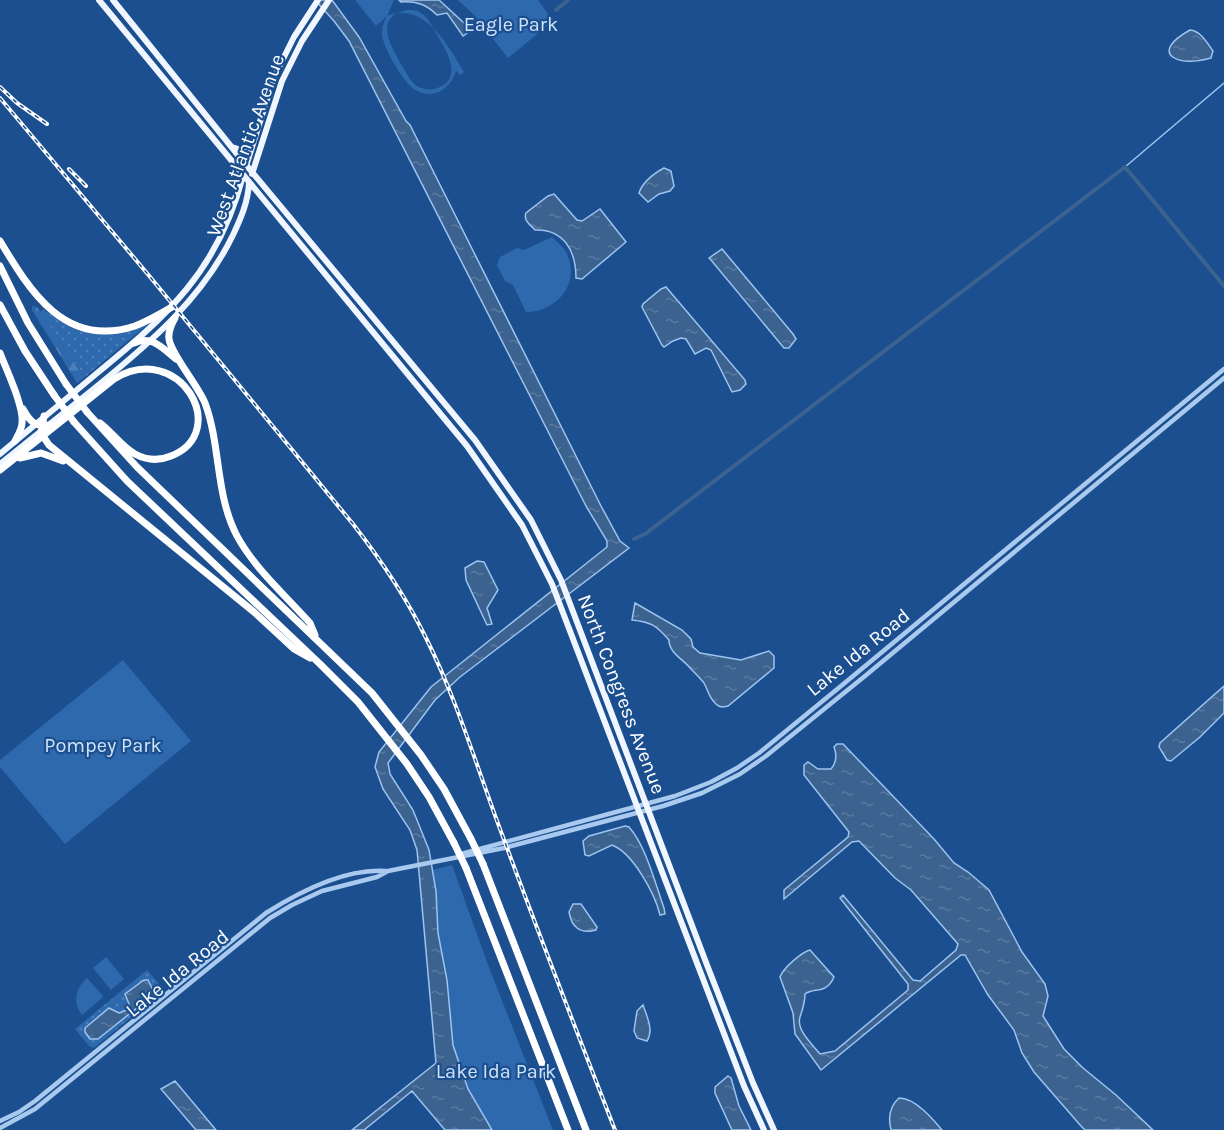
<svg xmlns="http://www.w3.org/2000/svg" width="1224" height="1130" font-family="Karla,sans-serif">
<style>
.grass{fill:url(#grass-dots)}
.forest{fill:url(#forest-firs)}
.park{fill:#2e69ad;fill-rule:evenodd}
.water{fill:url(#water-ripples);stroke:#9cc4f0;stroke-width:1.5}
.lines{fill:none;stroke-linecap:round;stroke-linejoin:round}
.stream{stroke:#9cc4f0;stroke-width:1.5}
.canal{stroke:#3c6290;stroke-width:4}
.minor{stroke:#a9c9ee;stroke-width:4.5}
.major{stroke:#f0f6ff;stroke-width:6}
.highway{stroke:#fff;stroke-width:7}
.rail-casing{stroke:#fff;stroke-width:4}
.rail{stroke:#1b4f8f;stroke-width:1.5;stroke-dasharray:4.5;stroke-linecap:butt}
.highway-bridge{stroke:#fff;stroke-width:7}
.labels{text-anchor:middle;stroke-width:4.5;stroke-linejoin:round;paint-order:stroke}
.park-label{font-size:20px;fill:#cfe3fa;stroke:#1b4f8f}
.street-label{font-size:20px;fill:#fff;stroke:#1b4f8f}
</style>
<defs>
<pattern id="grass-dots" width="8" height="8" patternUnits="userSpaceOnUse" patternTransform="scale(1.5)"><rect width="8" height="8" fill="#2e69ad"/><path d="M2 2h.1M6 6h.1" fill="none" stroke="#4d80b9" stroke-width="1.8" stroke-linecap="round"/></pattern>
<pattern id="forest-firs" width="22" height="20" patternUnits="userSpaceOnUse" patternTransform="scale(1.5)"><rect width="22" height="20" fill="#2e69ad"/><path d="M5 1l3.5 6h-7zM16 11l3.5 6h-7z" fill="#4d80b9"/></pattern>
<pattern id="water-ripples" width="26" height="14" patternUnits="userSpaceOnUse" patternTransform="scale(1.5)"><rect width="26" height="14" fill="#3c6290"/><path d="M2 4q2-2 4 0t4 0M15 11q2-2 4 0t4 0" fill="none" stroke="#597aa1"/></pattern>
</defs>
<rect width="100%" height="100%" fill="#1b4f8f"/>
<path class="grass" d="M43,309L65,324L85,331L146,324L147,325L85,377L40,312Z
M147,970L159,984L157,996L94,1048L89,1046L75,1029Z"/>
<path class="forest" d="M32,306L37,307L85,377L77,383L32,310Z"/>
<path class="park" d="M355,0H394L387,16C424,0 449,47 464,72L460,75L456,70C452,88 432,102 414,89C404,83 382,46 382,34C382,27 384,21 387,16L376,26ZM408,10C413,10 417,10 421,13C429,18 433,28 437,35C447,52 465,80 435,89C429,90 422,89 417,86C409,81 406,71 401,64C390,45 373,16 408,10Z
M458,0H538L553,21L508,58L475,16Z
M552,237C557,242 564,247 567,254C581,284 556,312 526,312L513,285L505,281L497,265L500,257L517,248L524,250Z
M123,660L191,741L65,844L0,767V760Z
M452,865L490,970L553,1130H492L468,1089L453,1045L447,981L438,933L436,891L432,870Z
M106,957L124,979L111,990L93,968Z
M87,978L103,996L102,998L82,1015C72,1003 76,987 87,978Z"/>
<path class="water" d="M315,0H332L359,37L406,121L410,125L601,506L620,541L629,548L460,677L435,700L388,763L390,774L413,810L429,850L436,891L438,933L447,980L453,1045L468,1089L492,1130H445L412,1091L364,1130H352L436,1063L417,850L410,830L383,789L375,767L379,752L431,687L607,547V541L586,506L349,41L334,21Z
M399,0H439L464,23L470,31L463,36L447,13L437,15C426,4 416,1 401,2Z
M1190,30C1201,31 1207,43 1213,51L1211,58C1179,68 1147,54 1190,30Z
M664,168L671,171L674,186L670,191L659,194L648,202L639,193C643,181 653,174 664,168Z
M554,194L577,220L582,221L600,209L626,242L582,279L576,278C576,251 564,229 535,230C531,225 523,221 526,213L548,196Z
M722,249L793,334L796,339L789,348H784L711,260L709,258Z
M666,287L745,380L746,384L740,390L732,392L711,350L706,348L695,354L686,339L681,338L673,341L664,347L662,345L642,307L643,304L661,289Z
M477,561L484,562L498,590L487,608L492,624L487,625L466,580L465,568Z
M635,603L682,630L691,639L693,647L700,653L741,660L769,651L774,656V668L728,706C723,707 720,708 716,704C709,698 708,690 704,683C700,678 695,673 691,669C683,659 669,653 669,640C656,625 651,622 632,620Z
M1224,686V713L1200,737L1171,761L1167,760L1159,747L1160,743Z
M837,744H843L934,839L954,863L968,872L989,890L1022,952L1045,984L1048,996L1043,1016L1064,1049L1083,1068L1116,1095L1153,1130H1085L1081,1126L1034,1072L1022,1053L1014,1030L988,995L965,955H961L821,1070L795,1034L793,1013L780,977C783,968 802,952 810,950L834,977C826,995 814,987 805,994C805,1003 803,1008 800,1017C796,1030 812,1044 820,1054L835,1051L908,990V984L840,898L843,895L913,980L920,981L956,950L958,944L911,890L895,878L859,841L852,842L784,899V890L848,837L849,832L804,775V765L808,762L818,769H831C837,762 837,755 834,747Z
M625,826L629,827C646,846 655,883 664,908L665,914L660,915C655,894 633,853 612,845L589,856L585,855L583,841L589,836Z
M573,904H581L597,927L596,930C580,934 572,928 569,912Z
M144,980H148L152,988L148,999L98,1039H90L85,1032V1028L109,1008L119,1013L127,1010L129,1004L125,994Z
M643,1005C647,1017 654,1030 647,1041L637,1038L634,1031L637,1011Z
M728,1076L731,1078L739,1106L751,1130H732L715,1093V1087Z
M175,1081L216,1130H196L161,1089Z
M899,1098C915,1098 932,1118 942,1130H891C888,1118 890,1106 899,1098Z"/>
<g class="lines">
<path class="stream" d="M1125,167L1224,83"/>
<path class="canal" d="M556,10L568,0
M634,539L645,534L1125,167L1224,286"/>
<path class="minor" d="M461,854L675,796L711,782L737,768L759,753L841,686L1224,369
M0,1121L19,1112L35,1101L266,913C299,892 346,868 386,871
M0,1128L35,1109L270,918L292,905L322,891L377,877L388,871L504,848L663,806L702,793L740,774L766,756L865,676L1224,378"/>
<path class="major" d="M99,0L467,446L522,525L552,584L744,1086L764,1130
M113,0L242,160L475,440L531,520L561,580L707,965L753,1083L774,1130
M232,147L241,150L252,143
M246,166L274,77L294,37L318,0
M252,174L282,81L302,41L329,0
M0,454C32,427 64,401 96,374C168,315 218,271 243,176
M0,464C32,438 64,413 96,387C150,343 202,299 233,235C241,218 248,202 249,183"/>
<path class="highway" d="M0,241C30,291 65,349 135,326C148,321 160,314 172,307
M0,266L28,323L66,384
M0,305L25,351L54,395
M175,318C171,325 168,331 169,339C171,354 197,384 205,403C221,446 215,494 237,536C255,569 285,595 310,623L315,635
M134,343C153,335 162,348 176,359
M0,353C6,369 24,406 22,423C22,429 18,435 15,441
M23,409C29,420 35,428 49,425
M87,412L137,467L372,693L421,755L444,789L471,839
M44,416L41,433L49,445L254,612L294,649L310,658
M74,422L127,481L320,664L358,702L407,764L429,797L454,843
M20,458L41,453L63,461
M0,470L114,379C180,339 232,432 171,456C159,461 146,460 135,454C122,447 112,432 100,423
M483,864L586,1130
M466,868L568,1130"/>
<defs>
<path id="rail" d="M0,87L17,103L47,124
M0,98L151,278L353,524C381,560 406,597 426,638C458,702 478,771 503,837C539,935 577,1032 615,1130
M69,169L86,186"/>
</defs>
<use href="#rail" class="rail-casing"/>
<use href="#rail" class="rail"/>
<path class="highway-bridge" d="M66,384L87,412
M54,395L74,422
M471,839L483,864
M454,843L466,868"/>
</g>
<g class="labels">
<g class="park-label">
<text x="511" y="31">Eagle Park</text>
<text x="103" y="752">Pompey Park</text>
<text x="496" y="1078">Lake Ida Park</text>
</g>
<g class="street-label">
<text transform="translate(245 145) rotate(-70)" y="7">West Atlantic Avenue</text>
<text transform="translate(858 652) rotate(-39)" y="7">Lake Ida Road</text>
<text transform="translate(622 694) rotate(69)" y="7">North Congress Avenue</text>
<text transform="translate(177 973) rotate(-39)" y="7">Lake Ida Road</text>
</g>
</g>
</svg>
